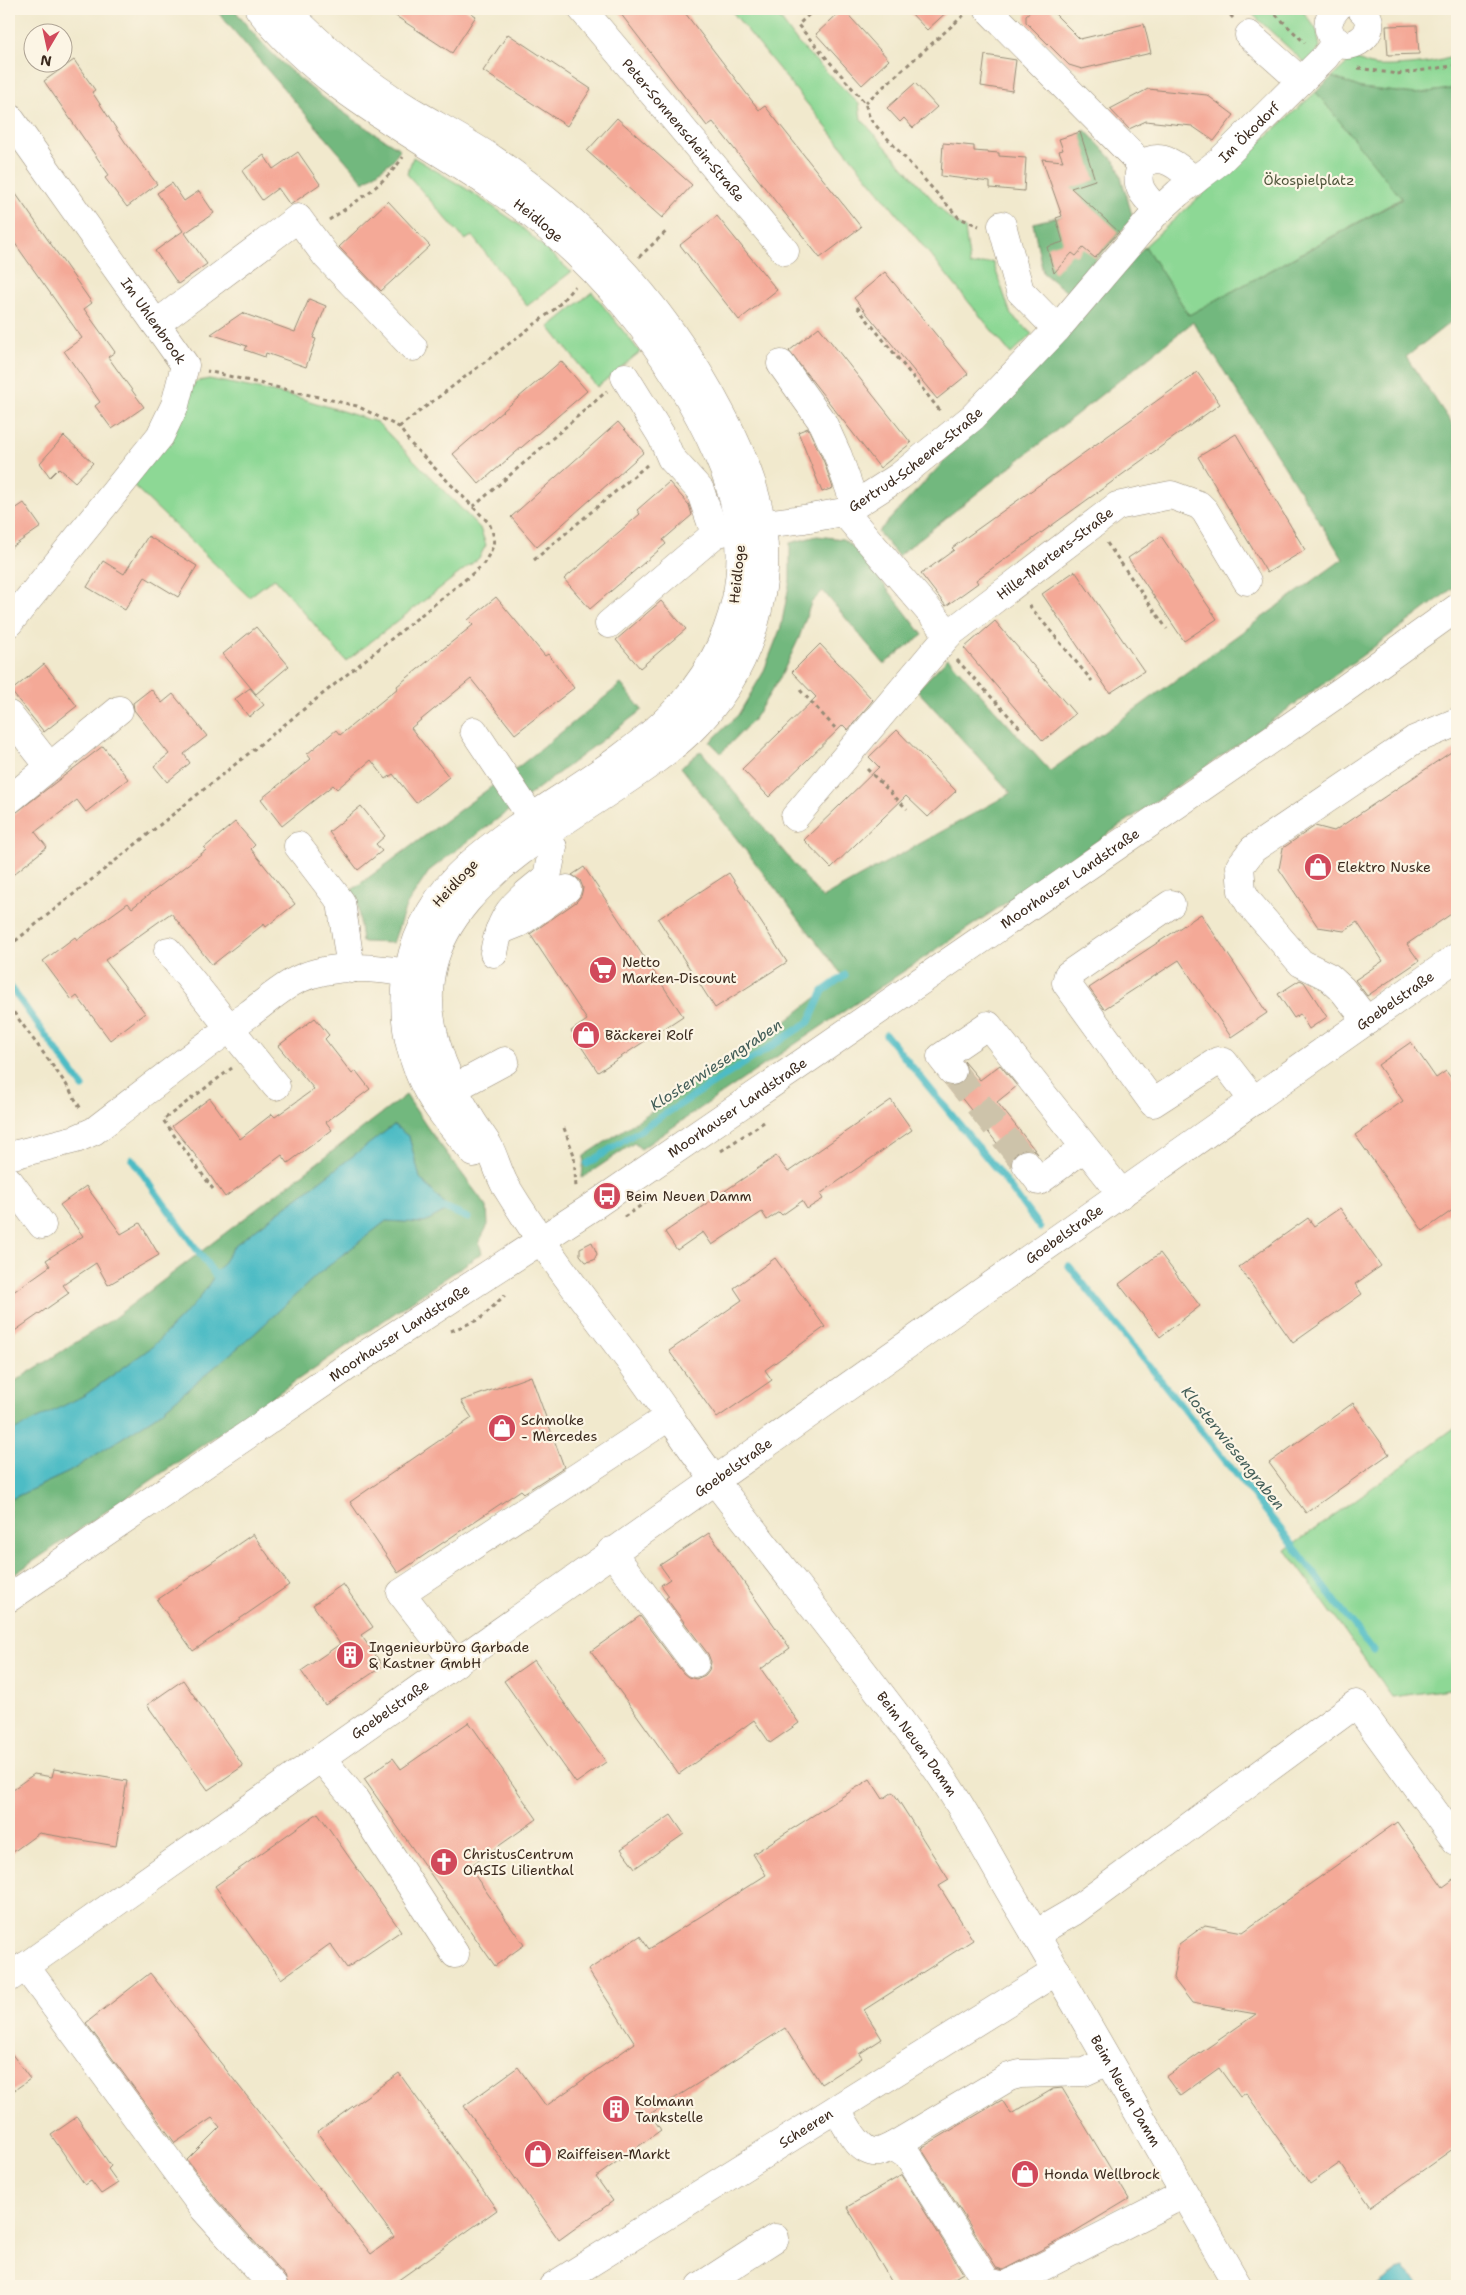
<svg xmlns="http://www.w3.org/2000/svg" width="1466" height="2295" font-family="'Shantell Sans',sans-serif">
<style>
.green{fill:#8dd895;stroke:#64815a}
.forest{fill:#72b87e;stroke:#56714e}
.water{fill:#4ebcc5;stroke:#447372}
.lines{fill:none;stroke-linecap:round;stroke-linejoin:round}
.stream{stroke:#4ebcc5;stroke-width:7}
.building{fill:#f4a997}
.minor-tunnel{stroke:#cdc3aa;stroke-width:28;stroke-dasharray:28 14;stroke-linecap:butt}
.minor-casing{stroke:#968a76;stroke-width:29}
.path{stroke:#968a76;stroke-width:3;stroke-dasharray:4 4;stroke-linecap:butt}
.minor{stroke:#fff;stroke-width:28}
.labels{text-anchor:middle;stroke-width:4.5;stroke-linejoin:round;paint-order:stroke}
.street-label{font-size:14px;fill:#3b2a1e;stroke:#fcf5e5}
.park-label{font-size:14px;fill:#50563c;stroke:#fcf5e5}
.poi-label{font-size:14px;fill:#3b2a1e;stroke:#fcf5e5;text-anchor:start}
.water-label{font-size:15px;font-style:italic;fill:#425d58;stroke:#fcf5e5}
</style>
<rect width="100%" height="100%" fill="#fcf5e5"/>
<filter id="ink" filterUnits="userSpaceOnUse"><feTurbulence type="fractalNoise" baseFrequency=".02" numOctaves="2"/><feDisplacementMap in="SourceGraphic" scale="10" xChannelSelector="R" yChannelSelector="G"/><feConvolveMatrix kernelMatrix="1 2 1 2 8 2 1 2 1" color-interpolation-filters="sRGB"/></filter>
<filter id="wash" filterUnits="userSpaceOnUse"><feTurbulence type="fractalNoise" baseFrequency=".0096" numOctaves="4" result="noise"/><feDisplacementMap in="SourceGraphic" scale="20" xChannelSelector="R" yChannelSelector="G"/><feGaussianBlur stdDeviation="1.12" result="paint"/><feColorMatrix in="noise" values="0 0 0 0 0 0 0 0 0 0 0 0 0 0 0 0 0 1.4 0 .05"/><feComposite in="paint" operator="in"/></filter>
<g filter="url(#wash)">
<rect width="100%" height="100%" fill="#f1e9cd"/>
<path class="green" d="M730,9H773L798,43L859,104L861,119L949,218L965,229L970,266L993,262L1011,315L1032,334L1011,354Z
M1247,9H1301L1317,30L1320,48L1306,64Z
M1457,54V88L1415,94L1361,88L1332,77L1353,58C1360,61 1368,65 1376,66C1394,67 1443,64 1457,54Z
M1316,92L1402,198L1189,315L1145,246Z
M413,157L465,188L517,223L571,272L527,306L472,236L465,240L407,174Z
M592,292L640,352L597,387L549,327Z
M209,379L297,397L377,422L480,528L486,545L479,558L346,661L274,578L249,597L133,485L172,435L195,382Z
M1457,1426V1688L1392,1697L1286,1550Z"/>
<path class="forest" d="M215,9H234C279,70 336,110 400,149L392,161L364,182Z
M1332,77L1361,88L1415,94L1457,88V317L1406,357L1457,431V585C1194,785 913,961 641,1149L634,1143L582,1178L584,1156L776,1029L843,976L681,767L701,751L822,898L1011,793L917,690L948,658L1050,771L1343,559L1193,322L898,556L878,532L1145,246L1189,315L1402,199L1316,92Z
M1085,130L1117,164L1133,218L1067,292L1043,273L1033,223L1065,215L1068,148Z
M817,536L843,539L858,551L923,635L884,664L823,591L811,603L799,638L782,674L754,719L721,753L710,742L738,715L763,673L781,627L790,580V543Z
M621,684L642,710L430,870L406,906L393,943L362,942L357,899L349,892L522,764Z
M406,1095L427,1127L487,1207L488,1225L479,1242L482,1253L9,1578V1500L69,1472L156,1416L253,1335L317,1275L386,1221L423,1223L449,1209L420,1178L409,1137L394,1125L235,1245L199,1299L152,1347L85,1395L9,1434V1385L114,1318Z"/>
<path class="water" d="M394,1125L409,1137L420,1178L449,1209L423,1223L386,1221L317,1275L253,1335L156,1416L69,1472L9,1500V1434L11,1432L85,1395L152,1347L199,1299L235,1245Z
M1404,2269L1421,2286H1377L1397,2271Z"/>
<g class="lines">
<path class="stream" d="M9,985L83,1087
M886,1035L997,1170L1040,1228
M132,1159L215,1275L224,1270
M587,1164L809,1022L823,991L845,975
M442,1207L468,1218
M1069,1266L1286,1536L1373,1651"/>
</g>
<g id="blocks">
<path class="building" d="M385,9H465L476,16L452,53Z
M617,9H682L759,110L765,106L861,227L820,258L713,122L707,126Z
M843,9L889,60L862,85L816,34Z
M907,9H950L927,30Z
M1033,9H1050L1080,39L1144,24L1151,53L1082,69L1069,65L1026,22V15Z
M1417,25L1419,54L1388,55L1386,26Z
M508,34L591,89L567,126L483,71Z
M985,55L1016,60L1012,91L981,86Z
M74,60L95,90L92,92L125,142L157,184L127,207L105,178L109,175L44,81Z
M915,83L937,107L913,128L904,118L900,122L887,108Z
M1148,89L1207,95L1234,115L1214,141L1192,126L1146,121L1129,129L1110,109Z
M617,118L692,185L662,218L587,151Z
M1080,132L1095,180L1071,188L1119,232L1095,258L1083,248L1076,256L1072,253L1054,273L1047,247L1063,242L1056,218L1062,216L1042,159L1063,161L1059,151L1063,150L1059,139Z
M943,143L974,146V151L999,153V156L1026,158L1024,191L990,188V182L941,176Z
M298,152L320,184L290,205L278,188L262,200L242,171L264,155L273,169Z
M172,183L184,201L199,191L214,213L185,233L207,264L178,284L155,251L183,231L157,193Z
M9,184L92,303L84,309L115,352L108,357L144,407L112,429L95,406L100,402L64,351L82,338L9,235Z
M388,201L430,246L381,291L339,247Z
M717,216L777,290L739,320L680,245Z
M885,272L968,374L937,399L854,298Z
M309,299L326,306L313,338L316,339L306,367L266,353L265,357L245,350L247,346L211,334L242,313L295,332Z
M819,327L911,443L880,468L789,351Z
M561,361L587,391L479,484L453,454Z
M1197,372L1220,404L976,580L978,583L946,606L921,574L954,550L952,548L968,536Z
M618,422L644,452L537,547L511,517Z
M808,428L824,462L833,488L822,492L798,432Z
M1236,434L1305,550L1267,573L1198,457Z
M64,436L93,463L75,482L59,468L50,477L40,463Z
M669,482L689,505L692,515L663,540L666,544L590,609L564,579L640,514L637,510Z
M24,503L41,527L9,549V513Z
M148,536L197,566L178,597L145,577L125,610L87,587L103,561L124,574Z
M1161,536L1217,619L1184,641L1128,558Z
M1075,571L1144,671L1110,693L1042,594Z
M496,597L545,656L548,654L574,688L515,734L471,679L411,728L449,777L416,803L393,774L386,779L371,760L337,789L333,785L282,826L261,799L311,759L307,754L336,730L340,735L398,688L397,686L473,625L468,620Z
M661,601L686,629L640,668L616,640Z
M995,621L1075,714L1043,741L964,648Z
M256,627L289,666L256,694L223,654Z
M820,644L873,700L848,730L843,725L769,797L742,769L816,697L792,672Z
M44,664L77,706L44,732L11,691Z
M250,688L264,705L249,717L235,699Z
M151,689L162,703L173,694L207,736L184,754L190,763L167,782L154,766L169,754L134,710L133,703Z
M897,730L956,791L928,817L906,796L831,868L804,840L879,767L869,757Z
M103,746L128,779L86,812L77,800L35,832L47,847L9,878V818Z
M1457,748V910L1407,944L1419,961L1367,996L1355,980L1383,961L1357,922L1344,931L1318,927L1279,869L1283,848L1315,826L1334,831Z
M361,806L385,836L376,844L382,851L358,870L329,832Z
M235,822L255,845L251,849L295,904L266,927L264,924L212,965L171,913L105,960L145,1013L110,1040L77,996L72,1000L43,961L75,937L77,940L128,903L132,908L206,850L204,848Z
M584,867L683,1016L598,1072L571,1031L587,1020L530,934L576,902L581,896L583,888L580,880L572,875Z
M729,873L787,962L715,1008L658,919Z
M1201,914L1267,1013L1231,1037L1179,960L1104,1009L1089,988Z
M1300,980L1304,982L1327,1017L1309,1029L1300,1014L1294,1018L1278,994Z
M315,1018L329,1035L325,1039L339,1057L352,1074L356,1071L370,1089L326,1122L332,1130L288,1163L282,1155L225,1197L200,1161L172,1126L210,1098L240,1139L272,1114L275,1117L314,1089L278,1046Z
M1411,1042L1436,1078L1446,1071L1457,1086V1207L1423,1231L1355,1135L1403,1101L1378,1065Z
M964,1061L980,1080L1000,1065L1017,1086L997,1102L1038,1154L1032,1149H1024L1016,1152L1011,1161L952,1086L961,1084L966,1077L967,1069Z
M891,1100L912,1130L820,1194L823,1199L807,1209L802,1201L782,1215L779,1212L767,1220L762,1212L712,1245L703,1232L677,1250L665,1232L776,1156L788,1172Z
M86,1186L121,1234L140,1223L159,1255L108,1285L96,1263L63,1285L69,1293L9,1335V1295L50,1266L46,1260L83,1236L60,1205Z
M1340,1208L1381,1266L1355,1284L1362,1294L1293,1343L1239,1267L1308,1218L1314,1226Z
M592,1242L597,1254L594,1260L586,1262L580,1255V1248Z
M1160,1253L1200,1306L1160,1337L1119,1284Z
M775,1258L825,1327L765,1370L772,1380L717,1418L669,1351L742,1300L734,1288Z
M531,1376L564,1467L524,1493L521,1490L398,1573L350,1502L472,1418L461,1401Z
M1353,1403L1389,1454L1306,1513L1269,1463Z
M709,1533L790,1648L761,1669L799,1723L770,1743L754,1720L679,1774L591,1651L640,1616L683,1673L688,1677L696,1679L705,1675L709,1670L711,1662L708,1654L666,1598L669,1596L661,1585L670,1579L660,1565Z
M253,1534L289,1585L193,1651L157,1600Z
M343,1584L373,1627L361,1635L383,1666L325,1705L301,1671L340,1644L313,1605Z
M534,1660L606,1762L576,1783L504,1681Z
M183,1680L243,1766L208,1790L147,1705Z
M469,1722L537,1819L469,1867L524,1945L495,1966L364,1779L393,1758L401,1769Z
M54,1769L127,1781L116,1846L39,1833L9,1855V1792L34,1774L52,1777Z
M870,1779L883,1799L893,1792L949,1880L939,1886L973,1940L864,2010L882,2039L859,2054L862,2058L821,2084L785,2028L650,2114L661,2130L596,2177L613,2201L559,2240L464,2106L518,2067L546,2106L635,2043L588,1970L640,1936L649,1949L766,1875L753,1854Z
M318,1813L401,1931L347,1968L330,1944L281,1979L215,1886Z
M671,1815L684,1834L635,1868L621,1849Z
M1397,1822L1443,1887L1457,1877V2146L1371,2207L1340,2163L1310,2184L1246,2093L1240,2097L1219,2068L1180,2096L1166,2077L1256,2014L1192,2003L1173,1978L1179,1944L1205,1925L1243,1932Z
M150,1973L371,2254L394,2237L317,2132L399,2073L497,2210L390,2286H288L285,2276L216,2199L187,2160L220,2127L212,2118L175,2143L86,2023Z
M9,2050L30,2079L9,2094Z
M1062,2088L1129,2199L1062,2239L1003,2270L997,2268L921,2148L1002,2100L1011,2114L1053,2089Z
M77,2117L111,2166L108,2169L118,2183L101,2194L91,2181L85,2185L51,2135Z
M902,2175L963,2273L941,2286H894L847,2207Z"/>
</g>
</g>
<g filter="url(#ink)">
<use href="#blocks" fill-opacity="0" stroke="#968a76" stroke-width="1"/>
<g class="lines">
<path class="minor-tunnel" d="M952,1071L1026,1164"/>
<defs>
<g id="minor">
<path id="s1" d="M259,9C321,88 412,132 494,187C592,252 672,350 719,458C739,503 746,550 736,599C706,740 566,779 469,865C406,921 387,1009 425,1086C437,1110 457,1132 474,1153"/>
<path id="s2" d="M285,9C322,47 362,81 408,109C436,126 466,141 494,160C590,226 669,312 722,415C751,470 773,531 761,594C753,643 733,686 699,722C612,816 386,876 436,1043C444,1071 457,1097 472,1121C477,1129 483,1137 488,1145C495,1158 498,1172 505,1185C542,1246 587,1304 630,1361C661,1403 690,1448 722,1490C792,1581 865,1671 933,1764C966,1810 992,1863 1022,1912C1095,2036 1166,2162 1238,2286"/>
<path id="s3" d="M582,9L785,251"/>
<path d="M988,9L1142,165"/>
<path d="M1336,9C1330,15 1327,22 1329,30C1338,63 1389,34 1361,9"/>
<path d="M1249,35L1301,81"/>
<path id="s4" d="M9,117L185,365L175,405L160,436L9,623"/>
<path d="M1159,211C1145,197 1132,185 1142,165C1161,150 1180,167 1194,181"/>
<path d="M1002,225L1020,291L1057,329"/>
<path d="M156,324L298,218L326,256L413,347"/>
<path d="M781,364L823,423L838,456L855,504"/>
<path d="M625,377L661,435L671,458L700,490L715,534"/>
<path id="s5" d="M844,512L949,634L1117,506L1171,495L1199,505L1205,511L1247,581"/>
<path id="s6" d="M609,624L715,534L740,527L804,519L844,512L900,476L973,417L1057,329L1154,215L1178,193L1220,161L1325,57L1337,41"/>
<path d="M9,715L49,766"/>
<path d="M474,731L544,836L553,847L547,877C516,902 501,911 494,953"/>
<path d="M9,800L119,710"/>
<path d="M795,817L949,634"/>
<path d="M298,846L341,902L351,969"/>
<path d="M1171,904L1068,975L1066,983L1153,1103L1218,1061L1224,1062L1254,1101"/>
<path d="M499,931L519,923L567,889"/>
<path d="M168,951L276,1086"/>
<path d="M1367,1021L1342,989L1329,977L1301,963L1249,903L1242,891L1240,866L1253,849L1414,740L1457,722"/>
<path d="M952,1071L941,1057L988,1025L1122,1194"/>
<path d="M438,1097L505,1061"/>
<path d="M9,1156L76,1139L94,1131C145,1092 196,1052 249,1014C264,1003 283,986 299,979C338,961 387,969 427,976"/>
<path d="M1026,1164L1039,1181L1084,1148"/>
<path d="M9,1181L42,1225"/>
<path d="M611,1551L695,1663"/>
<path id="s7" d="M9,1598L357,1360L592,1207L789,1072L1343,690L1457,608"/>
<path d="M455,1663L401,1593L670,1416"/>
<path d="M321,1758L354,1798L455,1954"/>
<path d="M1035,1934L1073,1912L1356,1704L1456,1841"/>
<path d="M25,1966L204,2209L273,2286"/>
<path id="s8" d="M9,1978L1457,957"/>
<path d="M837,2110C846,2124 858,2154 878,2152C883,2151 889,2148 893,2146L908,2156L987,2282L1005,2286L1184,2194"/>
<path d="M893,2146L1009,2077L1020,2074L1084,2072L1108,2061"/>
<path id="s9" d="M553,2286L1057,1971"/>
<path d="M701,2286L775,2238"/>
</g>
</defs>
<use href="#minor" class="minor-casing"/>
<path class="path" d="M815,9L798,25L865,103L870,119L959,218L979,226
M1225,9L1233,18
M1270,9L1305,43
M1358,68L1397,74L1452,66L1457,62
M865,103L964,15
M329,220C357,201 384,185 403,157
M639,257L668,230
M857,307L941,412
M399,427L556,308L575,286
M473,507L607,391
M1107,543L1167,629
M534,560L647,465
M1029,605L1092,681
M957,660L1021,729
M800,690L837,730
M867,769L907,809
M9,946L482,566C493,548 498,543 489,523L411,444L399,427L357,406L207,371
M9,1006L66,1084L81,1109
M564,1128L574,1155L576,1188
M721,1151L764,1122
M213,1189L163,1120L232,1068
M624,1217L652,1198
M451,1331L480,1319L505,1295"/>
<use href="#minor" class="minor"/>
</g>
</g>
<defs>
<symbol id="shop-disc" viewBox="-11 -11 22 22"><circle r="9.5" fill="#d1495b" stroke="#fcf5e5"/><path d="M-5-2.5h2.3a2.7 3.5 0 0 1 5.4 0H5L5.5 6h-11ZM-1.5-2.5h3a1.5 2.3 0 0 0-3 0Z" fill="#fff"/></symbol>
<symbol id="supermarket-disc" viewBox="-11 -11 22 22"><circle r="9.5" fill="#d1495b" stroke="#fcf5e5"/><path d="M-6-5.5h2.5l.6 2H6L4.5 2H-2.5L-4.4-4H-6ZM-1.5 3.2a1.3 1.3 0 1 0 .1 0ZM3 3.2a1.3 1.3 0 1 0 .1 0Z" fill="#fff"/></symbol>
<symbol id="bus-disc" viewBox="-11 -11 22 22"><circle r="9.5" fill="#d1495b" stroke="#fcf5e5"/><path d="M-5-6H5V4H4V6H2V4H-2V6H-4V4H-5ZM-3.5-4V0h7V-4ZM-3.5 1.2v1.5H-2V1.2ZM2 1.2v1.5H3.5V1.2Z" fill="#fff"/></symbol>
<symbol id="building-disc" viewBox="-11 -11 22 22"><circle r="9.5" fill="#d1495b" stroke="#fcf5e5"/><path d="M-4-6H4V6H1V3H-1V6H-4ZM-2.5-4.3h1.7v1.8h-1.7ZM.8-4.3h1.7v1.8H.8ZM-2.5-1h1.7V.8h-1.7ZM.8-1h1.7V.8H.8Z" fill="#fff"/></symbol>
<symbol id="church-disc" viewBox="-11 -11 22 22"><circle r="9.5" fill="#d1495b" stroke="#fcf5e5"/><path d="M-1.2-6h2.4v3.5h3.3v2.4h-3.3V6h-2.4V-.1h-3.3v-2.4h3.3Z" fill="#fff"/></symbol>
</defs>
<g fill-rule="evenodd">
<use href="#shop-disc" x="1302" y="851" width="32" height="32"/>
<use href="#supermarket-disc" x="587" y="954" width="32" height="32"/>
<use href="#shop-disc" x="570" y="1019" width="32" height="32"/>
<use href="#bus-disc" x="591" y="1180" width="32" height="32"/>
<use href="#shop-disc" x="486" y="1412" width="32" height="32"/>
<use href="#building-disc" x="334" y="1639" width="32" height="32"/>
<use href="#church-disc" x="428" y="1846" width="32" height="32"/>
<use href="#building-disc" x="600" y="2093" width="32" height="32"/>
<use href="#shop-disc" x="522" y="2138" width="32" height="32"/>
<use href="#shop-disc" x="1009" y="2158" width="32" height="32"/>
</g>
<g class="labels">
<g class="street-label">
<text dy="5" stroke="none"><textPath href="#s3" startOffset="158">Peter-Sonnenschein-Straße</textPath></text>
<text dy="5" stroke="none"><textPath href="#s6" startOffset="828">Im Ökodorf</textPath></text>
<text dy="5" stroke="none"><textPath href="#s1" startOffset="352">Heidloge</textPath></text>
<text dy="5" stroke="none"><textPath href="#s4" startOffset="250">Im Uhlenbrook</textPath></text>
<text dy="5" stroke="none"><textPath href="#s6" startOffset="359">Gertrud-Scheene-Straße</textPath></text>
<text dy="5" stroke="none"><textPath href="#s5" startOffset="294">Hille-Mertens-Straße</textPath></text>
<text transform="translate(737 574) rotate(-84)" y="5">Heidloge</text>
<text dy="5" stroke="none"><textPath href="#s7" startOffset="1282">Moorhauser Landstraße</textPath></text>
<text transform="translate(455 883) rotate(-47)" y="5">Heidloge</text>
<text dy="5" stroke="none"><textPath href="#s8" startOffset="1696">Goebelstraße</textPath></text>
<text dy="5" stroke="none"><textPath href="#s7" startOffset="878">Moorhauser Landstraße</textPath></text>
<text dy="5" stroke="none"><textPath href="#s8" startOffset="1291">Goebelstraße</textPath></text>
<text dy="5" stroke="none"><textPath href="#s7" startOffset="472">Moorhauser Landstraße</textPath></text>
<text dy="5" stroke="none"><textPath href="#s8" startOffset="886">Goebelstraße</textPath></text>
<text dy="5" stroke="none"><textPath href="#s8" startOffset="466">Goebelstraße</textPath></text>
<text dy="5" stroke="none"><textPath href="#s2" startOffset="2235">Beim Neuen Damm</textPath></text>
<text dy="5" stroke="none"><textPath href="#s2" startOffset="2640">Beim Neuen Damm</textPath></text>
<text dy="5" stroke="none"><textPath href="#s9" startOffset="298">Scheeren</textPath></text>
</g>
<g class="park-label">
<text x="1309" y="185">Ökospielplatz</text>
</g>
<g class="poi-label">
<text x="1337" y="872">Elektro Nuske</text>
<text x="622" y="967">Netto<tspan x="622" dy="16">Marken-Discount</tspan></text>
<text x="605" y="1040">Bäckerei Rolf</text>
<text x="626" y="1201">Beim Neuen Damm</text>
<text x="521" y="1425">Schmolke<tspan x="521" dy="16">- Mercedes</tspan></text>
<text x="369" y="1652">Ingenieurbüro Garbade<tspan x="369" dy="16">&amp; Kastner GmbH</tspan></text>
<text x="463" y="1859">ChristusCentrum<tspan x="463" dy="16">OASIS Lilienthal</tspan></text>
<text x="635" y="2106">Kolmann<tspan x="635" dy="16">Tankstelle</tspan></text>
<text x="557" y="2159">Raiffeisen-Markt</text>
<text x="1044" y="2179">Honda Wellbrock</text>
</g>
<g class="water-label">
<text transform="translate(716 1065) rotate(-33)" y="5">Klosterwiesengraben</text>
<text transform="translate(1233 1448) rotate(51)" y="5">Klosterwiesengraben</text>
</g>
</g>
<rect width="1466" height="2295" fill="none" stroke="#fcf5e5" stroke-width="30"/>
<g transform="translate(48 48) rotate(189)"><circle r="24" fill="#fcf5e5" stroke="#afa495"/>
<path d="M0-4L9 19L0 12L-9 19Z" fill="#d1495b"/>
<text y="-8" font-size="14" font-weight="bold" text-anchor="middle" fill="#3b2a1e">N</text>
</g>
</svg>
